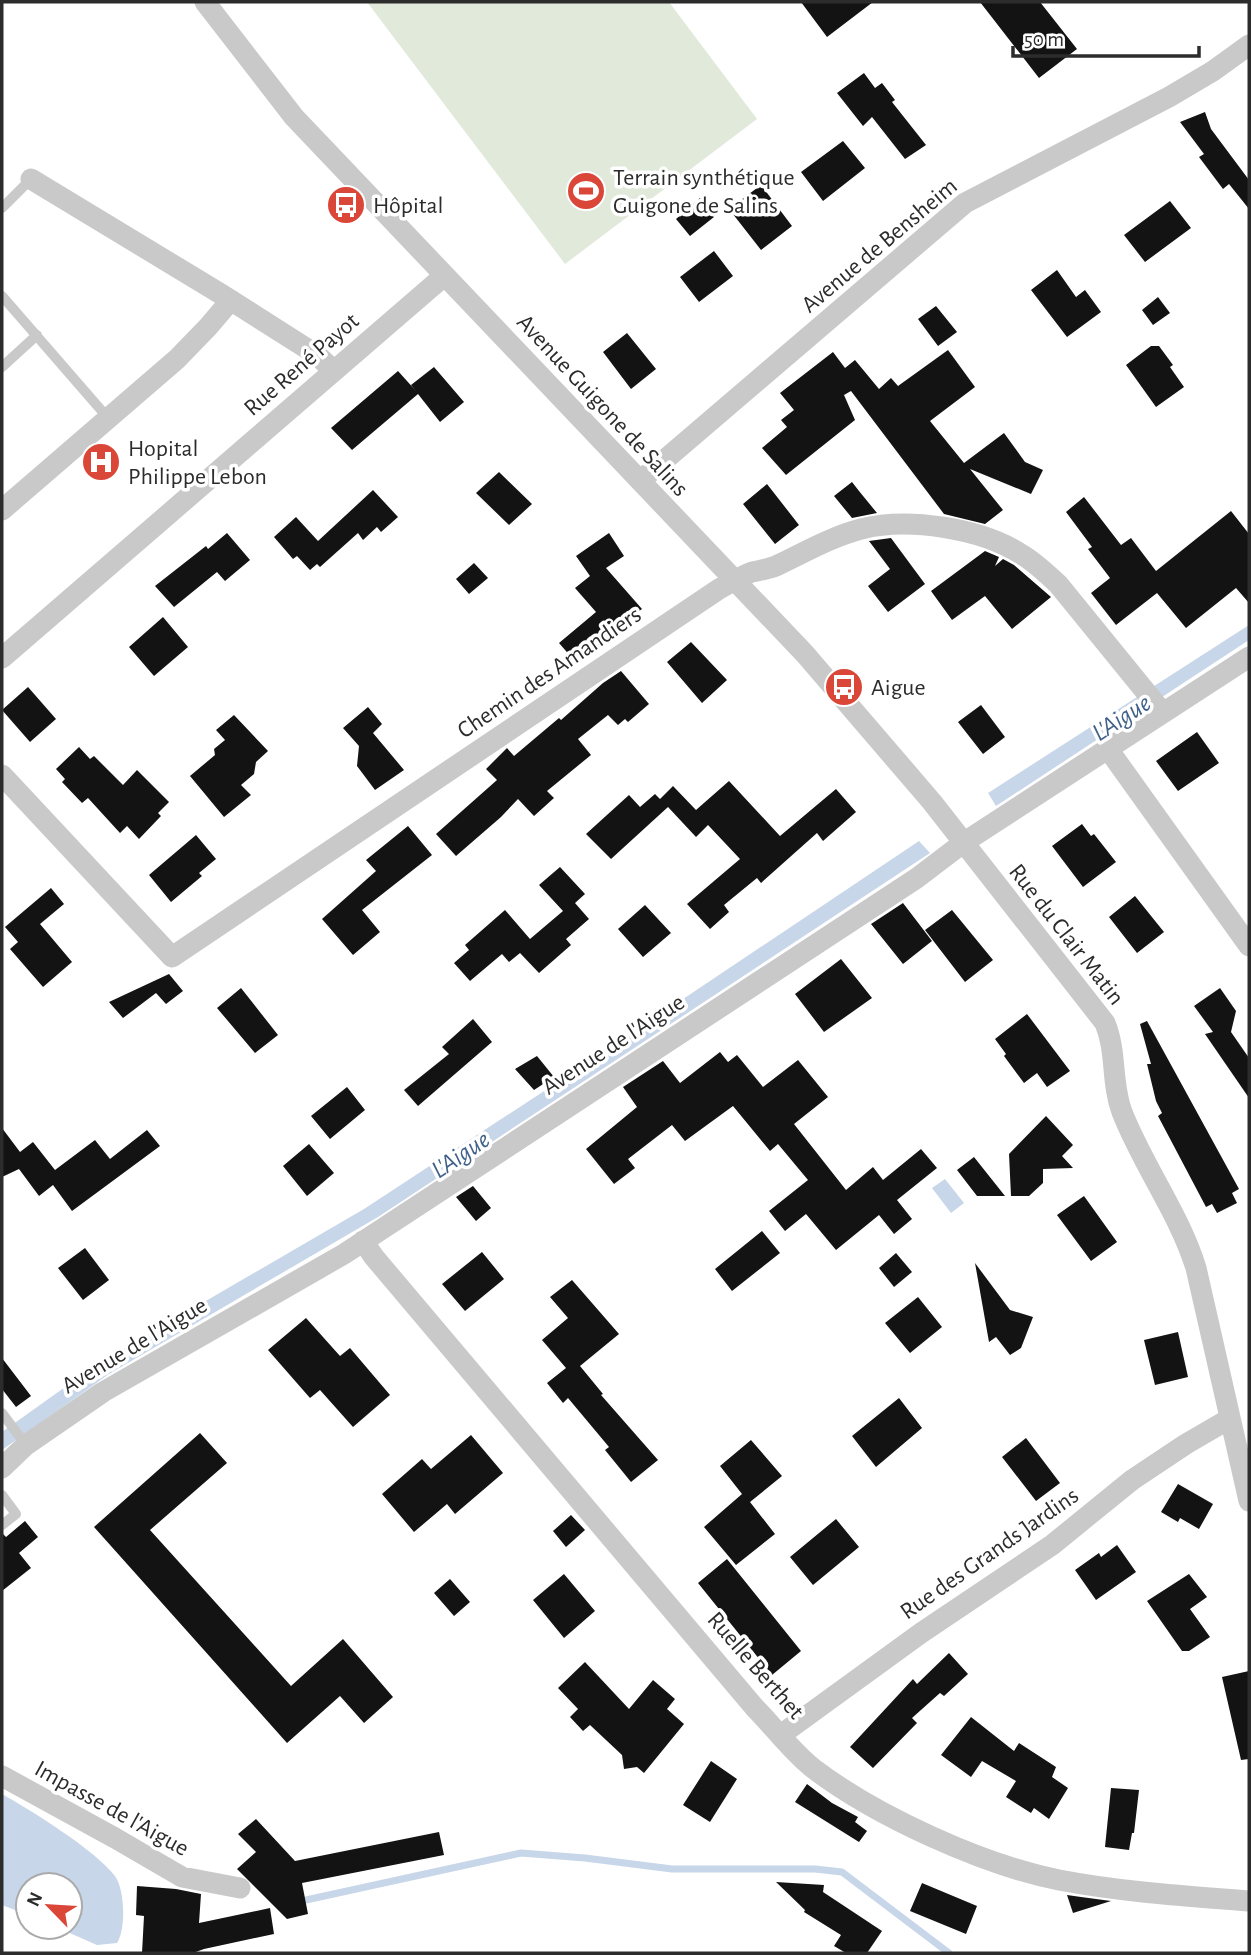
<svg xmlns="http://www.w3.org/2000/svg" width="1251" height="1955" font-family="'Alegreya Sans',sans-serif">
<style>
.green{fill:#e0e9da}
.water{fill:#c7d6e8}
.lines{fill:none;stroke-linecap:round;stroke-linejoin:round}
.stream{stroke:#c7d6e8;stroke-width:7}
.building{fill:#131313}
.service{stroke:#c9c9c9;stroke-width:10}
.minor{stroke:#c9c9c9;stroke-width:21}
.labels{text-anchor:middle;stroke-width:7;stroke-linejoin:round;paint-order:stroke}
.poi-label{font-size:24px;fill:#2c2c2c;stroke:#fff;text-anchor:start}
.street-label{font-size:24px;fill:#2c2c2c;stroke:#fff}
.water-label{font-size:26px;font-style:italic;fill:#406189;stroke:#fff}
</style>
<rect width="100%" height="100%" fill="#fff"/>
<path class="green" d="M367,2H669L757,119L565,264Z"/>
<path class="water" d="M1249,625V640L996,806L988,793Z
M919,841L930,853L378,1217L109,1374L2,1450V1432L96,1365L364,1209L622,1040Z
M945,1179L964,1203L951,1213L932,1188Z
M2,1794C32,1811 95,1850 115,1876C125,1890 126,1929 117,1943L97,1945L56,1927H70V1885H28V1915L2,1905Z"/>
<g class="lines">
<path class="stream" d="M306,1900L521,1853L585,1858L672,1869H815L842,1872L949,1953"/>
</g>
<path class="building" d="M801,2H873L827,37Z
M980,2H1040L1077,49L1039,78Z
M864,73L875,88L882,83L895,100L892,102L926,145L905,159L872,117L863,126L837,93Z
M1205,112L1211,129L1249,180V209L1229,184L1223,189L1199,157L1204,154L1180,122Z
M843,141L865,168L823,201L801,172Z
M761,185L792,226L761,250L729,209Z
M700,198L714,217L690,236L676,219Z
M1170,201L1191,228L1145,262L1124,235Z
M714,251L733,276L699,302L680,277Z
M1057,270L1076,297L1085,290L1101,312L1067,337L1031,290Z
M1158,297L1170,313L1153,325L1142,310Z
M936,306L957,332L938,346L918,319Z
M627,333L656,369L631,389L603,352Z
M1151,346H1159L1173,365L1170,367L1184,387L1156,407L1126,365Z
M948,350L975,387L930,421L964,463L1004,433L1025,462L1043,470L1031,494L970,469L1003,510L985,524L944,514L851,391L844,395L855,420L786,475L762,448L787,427L781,420L794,410L780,393L833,352L845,368L855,360L879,389L891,378L898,386Z
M434,367L464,402L440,422L418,394L352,450L331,428L398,371L416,391L411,385Z
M499,472L532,504L509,525L476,493Z
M852,482L859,491L877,513L852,518L834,496Z
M767,484L799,525L775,544L743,504Z
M373,490L398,517L381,532L377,527L363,540L358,533L320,567L317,564L310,570L297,556L293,559L274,537L296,517L318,541Z
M1084,497L1121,545L1131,538L1156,571L1231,511L1249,534V603L1236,588L1186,628L1157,593L1116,625L1091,593L1110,578L1088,549L1092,547L1066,512Z
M227,533L250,560L225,581L217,572L174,607L155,586L206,546L208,549Z
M609,533L624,556L606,568L642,609L572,658L559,643L596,612L575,588L590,576L576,556Z
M891,538L925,584L888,612L868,586L890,569L869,541Z
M985,551L999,557L995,566L1003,559L1014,565L1051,597L1012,629L985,596L952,620L931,591Z
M474,563L488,578L469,594L456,579Z
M163,617L188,647L154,676L129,647Z
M691,642L727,680L702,703L667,662Z
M621,671L649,704L628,722L625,719L618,725L608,715L578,739L591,755L547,791L554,798L534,816L518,799L501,817L456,856L436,834L497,780L486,769L507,748L514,756L559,718L561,720L603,683Z
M28,687L56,719L30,742L2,710Z
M981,705L1005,737L983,754L958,722Z
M368,707L382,724L373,733L404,770L375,790L357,766L359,746L343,728Z
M234,715L268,751L256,762L254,774L241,785L251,795L224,817L190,776L215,755L214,749L225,740L216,730Z
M1197,732L1219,763L1178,791L1156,761Z
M79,747L90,759L94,756L123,785L137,770L169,802L158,813L161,816L139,839L127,826L120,833L88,798L82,803L62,782L65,779L56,769Z
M729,781L780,836L836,789L856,812L823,841L817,833L761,883L757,878L724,905L729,912L710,929L687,904L740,859L708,825L696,837L668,807L611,859L586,834L629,795L640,807L655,794L660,799L673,786L696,810Z
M1082,824L1091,836L1094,834L1116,862L1083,887L1052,846Z
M408,826L432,855L362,910L380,932L353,955L322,919L376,871L366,860Z
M196,835L216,859L199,873L202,876L171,902L149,875Z
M560,867L585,894L575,903L589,919L566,939L571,945L539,973L520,953L509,962L502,954L470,981L454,963L469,950L465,945L505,910L530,939L563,911L539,885Z
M51,888L64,904L40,924L72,962L43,987L10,949L18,942L5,927Z
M1135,896L1164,932L1137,953L1109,917Z
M903,903L932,941L903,964L871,924Z
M645,905L671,933L643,957L618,929Z
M952,910L993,960L965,982L925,930Z
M841,959L872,998L824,1032L795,994Z
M169,974L183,991L166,1004L156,993L123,1018L109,1002Z
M241,988L278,1035L255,1053L217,1008Z
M1220,988L1236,1011L1231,1032L1249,1058V1098L1205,1034L1213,1032L1194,1006Z
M1027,1014L1070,1071L1047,1087L1037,1073L1024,1083L1004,1056L1006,1054L995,1039Z
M473,1019L492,1042L418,1106L404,1090L449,1054L442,1047Z
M1147,1021L1239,1189L1232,1193L1237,1203L1217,1213L1212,1204L1206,1207L1158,1116L1162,1113L1156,1101L1147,1064H1151L1140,1024Z
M720,1052L728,1062L737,1055L763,1087L798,1060L828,1097L794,1124L846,1190L873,1167L883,1180L921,1149L937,1168L897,1200L912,1219L894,1234L879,1215L836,1250L806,1214L785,1231L769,1211L808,1180L778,1144L770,1151L733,1106L685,1141L672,1125L628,1159L635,1168L614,1184L586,1149L637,1107L623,1087L663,1061L680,1083Z
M537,1056L554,1077L534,1090L515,1069Z
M347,1087L365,1110L330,1139L311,1116Z
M1046,1116L1073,1145L1062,1156L1073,1168L1043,1169V1183L1029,1196H1011L1009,1154Z
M2,1128L20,1152L33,1142L55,1170L95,1140L110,1159L147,1130L160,1146L72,1211L53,1185L39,1196L19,1169L2,1177Z
M309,1144L334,1173L307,1196L283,1166Z
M974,1157L1005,1196H977L957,1170Z
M473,1186L491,1208L476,1221L456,1197Z
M1084,1196L1117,1242L1091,1261L1057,1215Z
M762,1231L780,1253L732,1291L715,1269Z
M85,1248L109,1280L83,1300L58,1268Z
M482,1252L504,1279L465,1311L442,1284Z
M896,1253L912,1272L894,1287L879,1268Z
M975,1263L1010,1310L1033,1317L1021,1348L1010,1355L996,1337L989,1342Z
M572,1280L619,1334L580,1366L603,1394L601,1395L658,1460L631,1482L605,1450L609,1447L568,1398L563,1403L547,1383L566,1368L542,1340L568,1318L550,1297Z
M918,1297L942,1327L910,1353L885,1323Z
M306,1318L340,1356L350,1348L390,1395L353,1427L320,1390L310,1398L268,1350Z
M1178,1332L1188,1377L1155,1385L1144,1340Z
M2,1358L31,1396L16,1407L2,1389Z
M899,1398L922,1428L876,1467L852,1436Z
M200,1433L227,1463L150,1530L291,1686L343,1639L393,1697L364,1723L340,1696L287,1743L94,1527Z
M471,1435L503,1473L455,1514L447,1504L414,1532L382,1494L422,1459L431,1469Z
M1026,1438L1060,1483L1036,1501L1002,1457Z
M751,1440L782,1476L750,1502L775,1534L736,1565L704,1527L742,1494L720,1466Z
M1178,1484L1213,1504L1199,1529L1180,1518L1178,1522L1161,1512Z
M571,1515L585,1530L566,1547L553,1531Z
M836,1519L859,1547L813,1585L790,1557Z
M25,1521L38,1537L19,1553L31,1568L2,1591V1533L6,1537Z
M1117,1545L1136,1572L1096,1600L1075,1570L1099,1553L1101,1557Z
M727,1559L801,1651L772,1675L698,1583Z
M564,1574L595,1611L564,1638L533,1600Z
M1189,1574L1207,1597L1190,1609L1210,1637L1189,1651H1182L1147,1601Z
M450,1579L470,1602L454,1616L434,1593Z
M949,1653L968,1674L944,1696L940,1693L912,1718L917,1723L873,1768L850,1747L913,1679L917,1684Z
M585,1662L629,1709L653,1680L675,1699L667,1709L684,1724L644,1773L637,1767L624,1769L622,1755L590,1725L583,1731L570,1717L578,1709L558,1688Z
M1249,1671V1759L1241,1760L1222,1677Z
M971,1717L1014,1751L1019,1743L1056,1767L1052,1777L1068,1788L1049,1819L1034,1808L1031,1813L1006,1797L1016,1781L982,1761L971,1777L941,1755Z
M711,1761L737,1779L710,1822L683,1805Z
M807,1784L832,1803L858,1817L855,1822L867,1831L859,1842L795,1802Z
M1111,1788L1139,1790L1134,1833H1132L1129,1850L1105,1847Z
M256,1819L295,1861L439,1832L444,1855L302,1883L308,1914L287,1919L237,1869L256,1852L238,1834Z
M776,1882L824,1885L823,1892L882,1931L867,1953H846L834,1946L841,1935L804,1912L805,1910Z
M922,1883L977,1906L966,1934L910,1911Z
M137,1886L176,1889L201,1894L199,1923L270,1908L274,1934L204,1949L193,1953H142L144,1916L136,1915Z
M1067,1895L1081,1897L1111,1901L1073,1913Z"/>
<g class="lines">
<path class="service" d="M2,208L31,179
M2,296L108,418
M2,367L37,335
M2,1413L26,1445
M2,1495L16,1514L2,1525"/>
<path class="minor" d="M205,2L294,117L805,654L932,802L1105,1023C1117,1052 1111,1083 1122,1112C1143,1166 1179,1213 1196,1268L1249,1501
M31,179L221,294L317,355L334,371
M640,481L965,203L1169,97L1213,71L1249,45
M2,510L177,359L208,327L231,300
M2,658L444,276
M1108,749L1249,946
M2,775L172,957L719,589C730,583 741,576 752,572C761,570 770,569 778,565C805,552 831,537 861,529C908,517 980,528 1021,554C1035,562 1046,573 1058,584L1163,713
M363,1241L374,1257L755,1708C774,1727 792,1752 814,1769C876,1816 983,1865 1059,1880C1122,1892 1186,1896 1249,1901
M2,1468L26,1445L103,1392L344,1254L917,878L963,843L1249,657
M782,1734L921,1633L1052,1545L1132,1480L1186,1444L1229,1419
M2,1776L115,1838L182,1877L240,1888"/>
</g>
<defs>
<symbol id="stadium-disc" viewBox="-11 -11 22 22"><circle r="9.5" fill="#da4638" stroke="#fff"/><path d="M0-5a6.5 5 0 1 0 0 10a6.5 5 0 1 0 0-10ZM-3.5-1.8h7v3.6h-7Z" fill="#fff"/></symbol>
<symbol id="bus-disc" viewBox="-11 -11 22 22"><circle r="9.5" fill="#da4638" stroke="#fff"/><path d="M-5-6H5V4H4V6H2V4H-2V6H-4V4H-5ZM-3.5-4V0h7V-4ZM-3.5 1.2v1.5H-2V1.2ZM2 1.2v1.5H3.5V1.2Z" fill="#fff"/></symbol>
<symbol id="hospital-disc" viewBox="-11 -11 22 22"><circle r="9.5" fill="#da4638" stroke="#fff"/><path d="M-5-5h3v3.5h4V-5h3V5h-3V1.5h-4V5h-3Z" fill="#fff"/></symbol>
</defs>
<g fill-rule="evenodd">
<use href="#stadium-disc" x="564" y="169" width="44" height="44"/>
<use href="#bus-disc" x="324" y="183" width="44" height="44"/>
<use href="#hospital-disc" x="79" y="440" width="44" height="44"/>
<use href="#bus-disc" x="822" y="665" width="44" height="44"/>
</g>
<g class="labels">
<g class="poi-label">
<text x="613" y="185">Terrain synthétique<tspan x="613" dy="28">Guigone de Salins</tspan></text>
<text x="373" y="213">Hôpital</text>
<text x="128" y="456">Hopital<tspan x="128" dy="28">Philippe Lebon</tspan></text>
<text x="871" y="695">Aigue</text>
</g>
<g class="street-label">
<text transform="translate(879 245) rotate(-40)" y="8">Avenue de Bensheim</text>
<text transform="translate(301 364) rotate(-41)" y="8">Rue René Payot</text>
<text transform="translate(603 405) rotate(47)" y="8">Avenue Guigone de Salins</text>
<text transform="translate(549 672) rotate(-34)" y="8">Chemin des Amandiers</text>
<text transform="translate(1067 934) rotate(52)" y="8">Rue du Clair Matin</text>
<text transform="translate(613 1044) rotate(-33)" y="8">Avenue de l'Aigue</text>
<text transform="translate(134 1345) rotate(-31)" y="8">Avenue de l'Aigue</text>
<text transform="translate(989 1553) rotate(-35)" y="8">Rue des Grands Jardins</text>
<text transform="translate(756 1665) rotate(49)" y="8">Ruelle Berthet</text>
<text transform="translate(112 1808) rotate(29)" y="8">Impasse de l'Aigue</text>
</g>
<g class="water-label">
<text transform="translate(1121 717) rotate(-33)" y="9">L'Aigue</text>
<text transform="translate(460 1154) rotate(-34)" y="9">L'Aigue</text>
</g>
</g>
<rect width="1251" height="1955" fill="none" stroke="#2c2c2c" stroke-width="7"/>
<g transform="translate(49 1906) rotate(295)"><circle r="33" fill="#ffffff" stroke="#ababab" stroke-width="2"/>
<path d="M0-5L12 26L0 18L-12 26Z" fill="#da4638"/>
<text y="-10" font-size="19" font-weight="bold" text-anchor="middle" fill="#2c2c2c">N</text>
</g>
<path d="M1013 46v10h186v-10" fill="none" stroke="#2c2c2c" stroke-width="3.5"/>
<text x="1024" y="46" font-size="21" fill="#2c2c2c" stroke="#ffffff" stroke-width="5" paint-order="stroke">50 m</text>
</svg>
